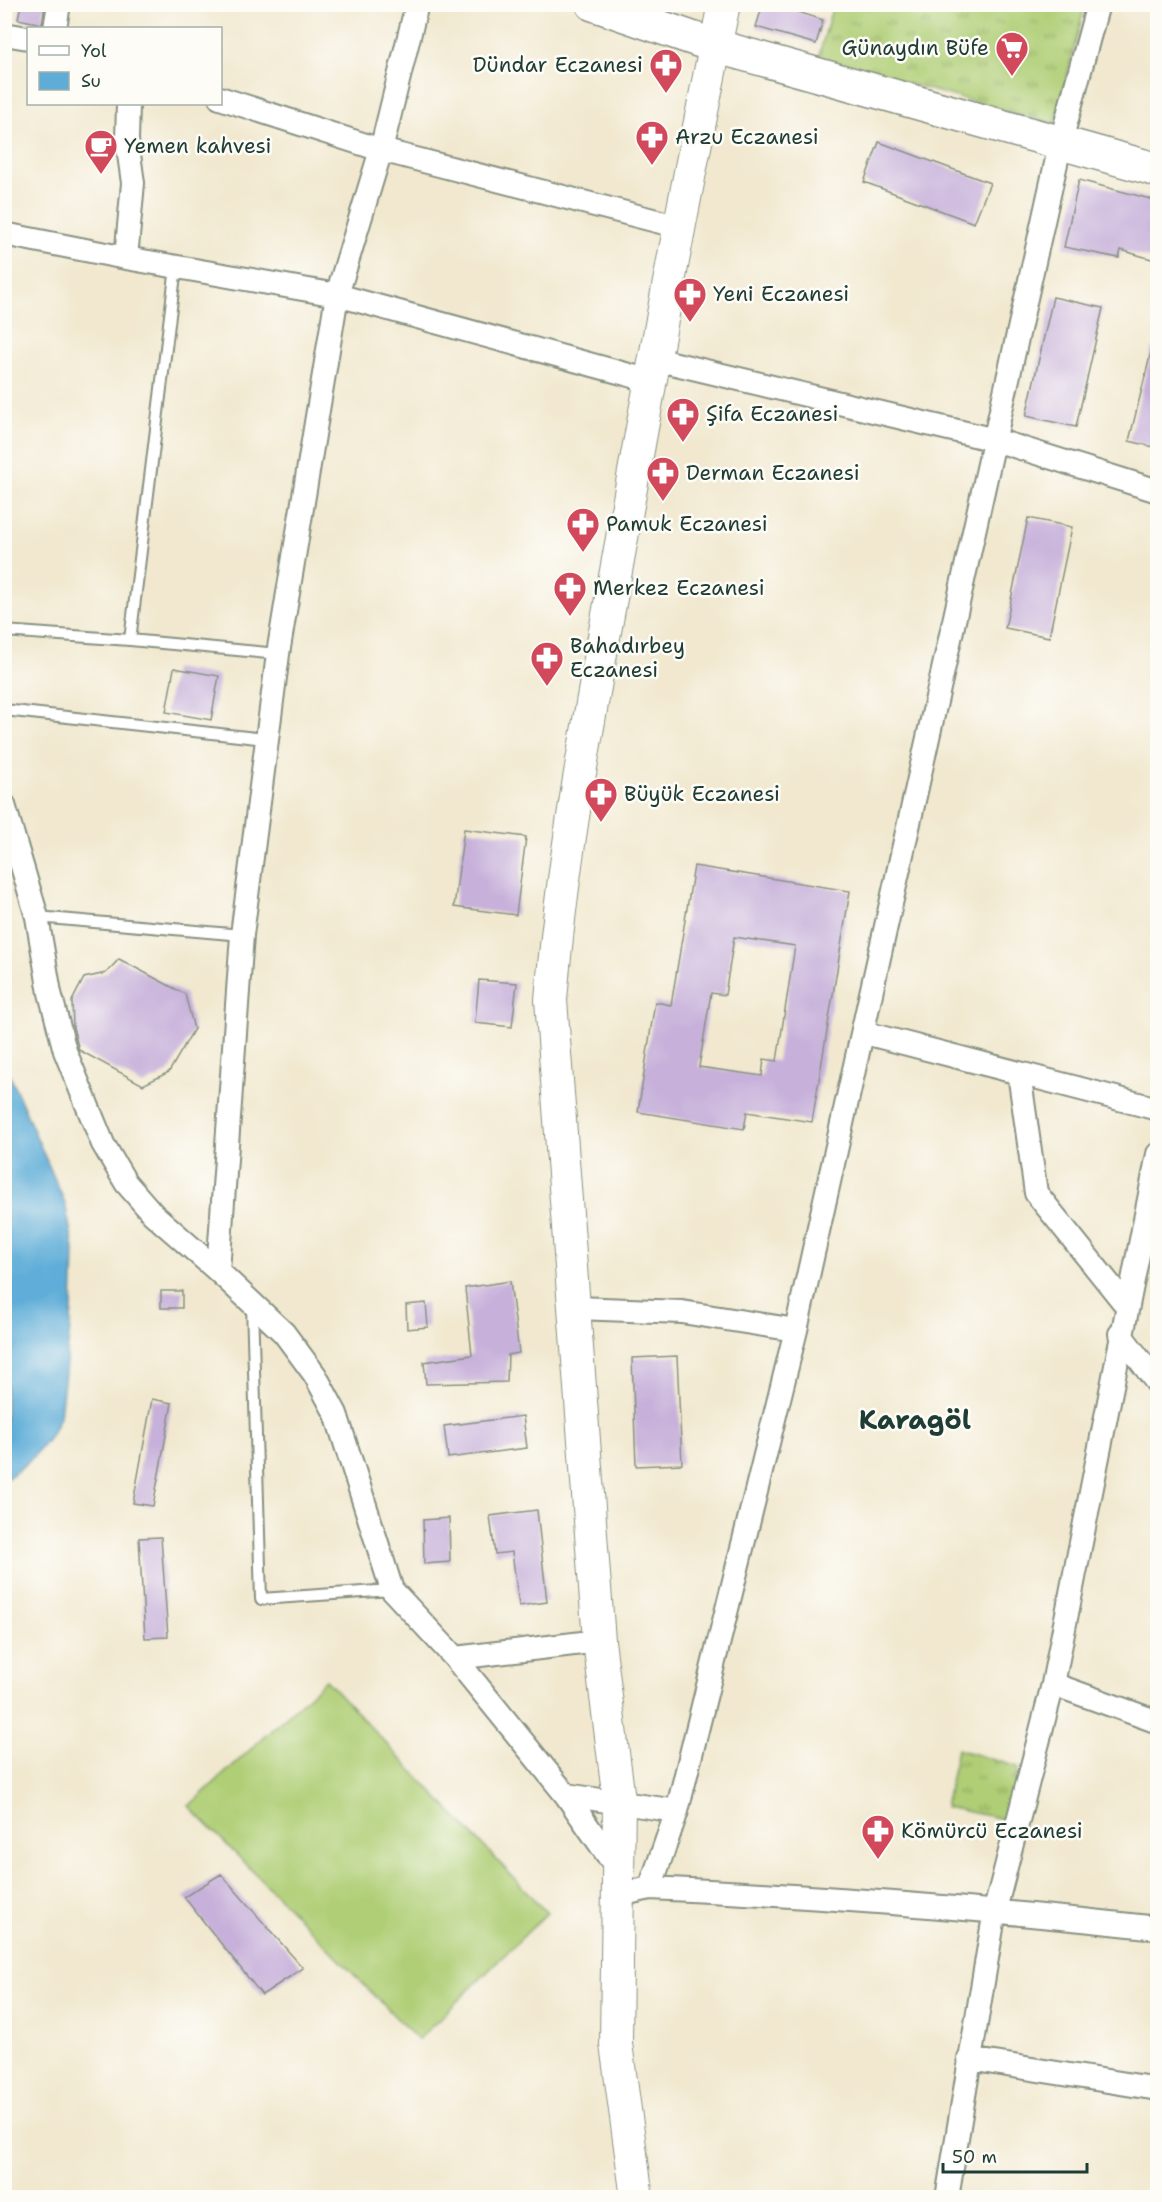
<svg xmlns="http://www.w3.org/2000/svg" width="1162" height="2202" font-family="'Shantell Sans',sans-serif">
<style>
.grass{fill:url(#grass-tufts);stroke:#678654;stroke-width:1.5}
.pitch{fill:#afce75;stroke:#678654;stroke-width:1.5}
.water{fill:#5eadd8;stroke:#3e7586;stroke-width:1.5}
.building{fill:#c7b1da;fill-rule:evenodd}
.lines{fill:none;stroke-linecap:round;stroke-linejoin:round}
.service-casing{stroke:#889282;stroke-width:14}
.minor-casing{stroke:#889282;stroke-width:26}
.secondary-casing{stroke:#889282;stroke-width:34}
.primary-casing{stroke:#889282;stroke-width:36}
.service{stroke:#fff;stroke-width:10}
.minor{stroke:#fff;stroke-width:22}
.secondary{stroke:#fff;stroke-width:32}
.primary{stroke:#fff;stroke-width:33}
.labels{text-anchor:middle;stroke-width:5;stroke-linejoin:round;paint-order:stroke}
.poi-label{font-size:21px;fill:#1f3d34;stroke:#fdfcf7;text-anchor:start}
.district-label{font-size:27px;font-weight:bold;fill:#1f3d34;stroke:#fdfcf7}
</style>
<defs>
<pattern id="grass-tufts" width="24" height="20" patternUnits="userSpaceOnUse" patternTransform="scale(1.5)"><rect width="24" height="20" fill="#afce75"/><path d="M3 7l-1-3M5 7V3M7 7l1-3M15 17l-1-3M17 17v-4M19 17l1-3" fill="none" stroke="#8ea861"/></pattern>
</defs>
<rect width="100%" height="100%" fill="#fdfcf7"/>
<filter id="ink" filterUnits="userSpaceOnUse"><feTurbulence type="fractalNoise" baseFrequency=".0167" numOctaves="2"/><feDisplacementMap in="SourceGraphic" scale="12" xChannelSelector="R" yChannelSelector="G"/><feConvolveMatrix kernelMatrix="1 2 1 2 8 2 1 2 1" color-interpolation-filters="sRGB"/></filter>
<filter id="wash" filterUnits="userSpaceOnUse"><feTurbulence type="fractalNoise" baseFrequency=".008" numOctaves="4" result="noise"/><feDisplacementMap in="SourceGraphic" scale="24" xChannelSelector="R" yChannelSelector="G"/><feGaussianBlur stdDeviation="1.35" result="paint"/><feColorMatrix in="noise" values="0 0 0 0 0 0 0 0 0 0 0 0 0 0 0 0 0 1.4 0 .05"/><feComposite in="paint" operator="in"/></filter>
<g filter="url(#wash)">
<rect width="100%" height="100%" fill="#f1e8cf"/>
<path class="grass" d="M833,5H1085L1055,124L818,59Z
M957,1749L1018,1767L1009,1820L945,1807Z"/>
<path class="pitch" d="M326,1680L547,1913L418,2040L189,1806Z"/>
<path class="water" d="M4,1062L65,1203L74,1249L72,1310L60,1416C50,1444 28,1464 5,1480L7,1294Z"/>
<g id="blocks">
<path class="building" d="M21,4H45L42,24L18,19Z
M763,4H773L823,20L816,44L756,27Z
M879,142L990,183L974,223L864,182Z
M1079,180L1158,201V261L1121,250L1119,258L1064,247Z
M1053,297L1103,308L1076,427L1026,416Z
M1152,348H1158V448L1129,441Z
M1028,518L1072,527L1049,637L1005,628Z
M174,668L219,676L211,720L166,712Z
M464,829L526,837L516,915L454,907Z
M694,866L850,891L812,1122L747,1112L744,1129L638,1112L655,1002L671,1005ZM734,937L795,946L777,1061L764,1059L762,1076L699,1067L711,993L725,995Z
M119,959L185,994L194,1029L169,1072L143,1085L79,1050L73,1027L72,1001L84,978L106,973Z
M479,980L517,983L512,1027L475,1023Z
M510,1281L519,1353L508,1355L507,1382L426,1384L424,1362L472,1355L465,1288Z
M161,1291H182V1308H161Z
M426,1303L428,1327L407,1329L406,1305Z
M677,1356L682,1464L636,1466L632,1358Z
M152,1399L172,1403L153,1506L133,1503Z
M523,1416L527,1448L448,1458L444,1426Z
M537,1510L547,1602L519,1606L512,1552L495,1554L490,1516Z
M449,1518L450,1562L424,1564L423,1520Z
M161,1537L168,1637L145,1638L139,1538Z
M221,1874L303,1968L262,1995L184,1897Z"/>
</g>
</g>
<g filter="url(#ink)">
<use href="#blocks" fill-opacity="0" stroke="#889282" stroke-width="1.5"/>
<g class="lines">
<defs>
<path id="service" d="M4,631L130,640L278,654
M130,640L176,267
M4,710L265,739
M37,917L242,935
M252,1305L261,1599L392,1590"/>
<path id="minor" d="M417,4L381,150L337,295L278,654L242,935L218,1271L284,1333L315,1375L336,1414L392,1590L455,1658L566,1795L618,1870
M55,28L59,4
M4,34L28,38
M220,98L381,150L680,227
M128,104L127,140L133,183L126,258L337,295L651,381
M4,234L126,258
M655,359L995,440L1158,491
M4,805L37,917L50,993L65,1051L103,1144L126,1183L153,1214L218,1271
M865,1033L1158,1109
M1019,1073L1036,1193L1126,1305
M576,1308L682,1312L796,1330
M1120,1334L1158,1384
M455,1658L599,1641
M1053,1684L1158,1722
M566,1795L677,1811
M650,1888C820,1896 988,1909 1158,1928
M619,1895L650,1888L677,1811L796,1330L1061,141L1098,4
M969,2059L1158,2089
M947,2198L995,1910L1053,1684L1158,1154"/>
<path id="secondary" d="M637,2198L616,2044L619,1800L599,1641L551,1000C563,848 593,699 620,549C653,367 686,185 724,4"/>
<path id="primary" d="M593,4L715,46L1158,170"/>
</defs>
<use href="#service" class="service-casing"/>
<use href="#minor" class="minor-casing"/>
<use href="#secondary" class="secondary-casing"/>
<use href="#primary" class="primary-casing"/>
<use href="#service" class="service"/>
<use href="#minor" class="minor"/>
<use href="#secondary" class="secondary"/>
<use href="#primary" class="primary"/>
</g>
</g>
<defs>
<symbol id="supermarket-pin" viewBox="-11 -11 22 30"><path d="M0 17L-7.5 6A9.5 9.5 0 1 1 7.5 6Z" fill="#d1495b" stroke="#fdfcf7"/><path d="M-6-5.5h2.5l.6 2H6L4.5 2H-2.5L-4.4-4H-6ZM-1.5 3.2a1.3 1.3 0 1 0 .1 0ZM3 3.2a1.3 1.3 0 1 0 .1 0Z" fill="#fff"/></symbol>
<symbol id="pharmacy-pin" viewBox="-11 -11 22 30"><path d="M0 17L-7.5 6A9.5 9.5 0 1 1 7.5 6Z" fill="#d1495b" stroke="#fdfcf7"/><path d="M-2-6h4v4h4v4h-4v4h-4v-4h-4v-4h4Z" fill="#fff"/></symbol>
<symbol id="cafe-pin" viewBox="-11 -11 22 30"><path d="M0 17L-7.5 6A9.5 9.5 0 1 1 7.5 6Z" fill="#d1495b" stroke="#fdfcf7"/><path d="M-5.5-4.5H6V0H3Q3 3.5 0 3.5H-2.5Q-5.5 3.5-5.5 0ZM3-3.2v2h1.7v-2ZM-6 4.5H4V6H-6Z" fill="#fff"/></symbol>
</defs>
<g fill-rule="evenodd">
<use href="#supermarket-pin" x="993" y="29" width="38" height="52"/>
<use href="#pharmacy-pin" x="647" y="46" width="38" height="52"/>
<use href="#pharmacy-pin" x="633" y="118" width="38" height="52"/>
<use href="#cafe-pin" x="82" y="127" width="38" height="52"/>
<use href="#pharmacy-pin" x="671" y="275" width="38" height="52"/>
<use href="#pharmacy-pin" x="664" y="395" width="38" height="52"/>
<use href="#pharmacy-pin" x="644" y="454" width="38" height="52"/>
<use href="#pharmacy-pin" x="564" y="505" width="38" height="52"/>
<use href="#pharmacy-pin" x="551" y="569" width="38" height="52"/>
<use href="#pharmacy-pin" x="528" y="639" width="38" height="52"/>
<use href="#pharmacy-pin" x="582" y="775" width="38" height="52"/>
<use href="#pharmacy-pin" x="859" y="1812" width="38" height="52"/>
</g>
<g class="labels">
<g class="poi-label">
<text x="989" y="55" text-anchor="end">Günaydın Büfe</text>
<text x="643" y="72" text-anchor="end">Dündar Eczanesi</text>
<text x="675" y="144">Arzu Eczanesi</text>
<text x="124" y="153">Yemen kahvesi</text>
<text x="713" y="301">Yeni Eczanesi</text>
<text x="706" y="421">Şifa Eczanesi</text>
<text x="686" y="480">Derman Eczanesi</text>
<text x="606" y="531">Pamuk Eczanesi</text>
<text x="593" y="595">Merkez Eczanesi</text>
<text x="570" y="653">Bahadırbey<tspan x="570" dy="24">Eczanesi</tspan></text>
<text x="624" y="801">Büyük Eczanesi</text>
<text x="901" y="1838">Kömürcü Eczanesi</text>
</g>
<g class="district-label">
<text x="915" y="1429">Karagöl</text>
</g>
</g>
<rect width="1162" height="2202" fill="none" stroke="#fdfcf7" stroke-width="24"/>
<rect x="27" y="27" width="195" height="78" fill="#fdfcf7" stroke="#a4b0a9" stroke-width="1.5"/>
<rect x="39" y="46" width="30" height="9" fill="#ffffff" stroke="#a4b0a9" stroke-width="1.5"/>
<text x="81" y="57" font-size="18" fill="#1f3d34">Yol</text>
<rect x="39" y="72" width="30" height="18" fill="#5eadd8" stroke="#a4b0a9" stroke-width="1.5"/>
<text x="81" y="87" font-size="18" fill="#1f3d34">Su</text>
<path d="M943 2163v9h144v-9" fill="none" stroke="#1f3d34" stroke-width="3"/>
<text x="952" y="2163" font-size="18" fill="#1f3d34" stroke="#fdfcf7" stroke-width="4.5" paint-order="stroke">50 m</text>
</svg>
